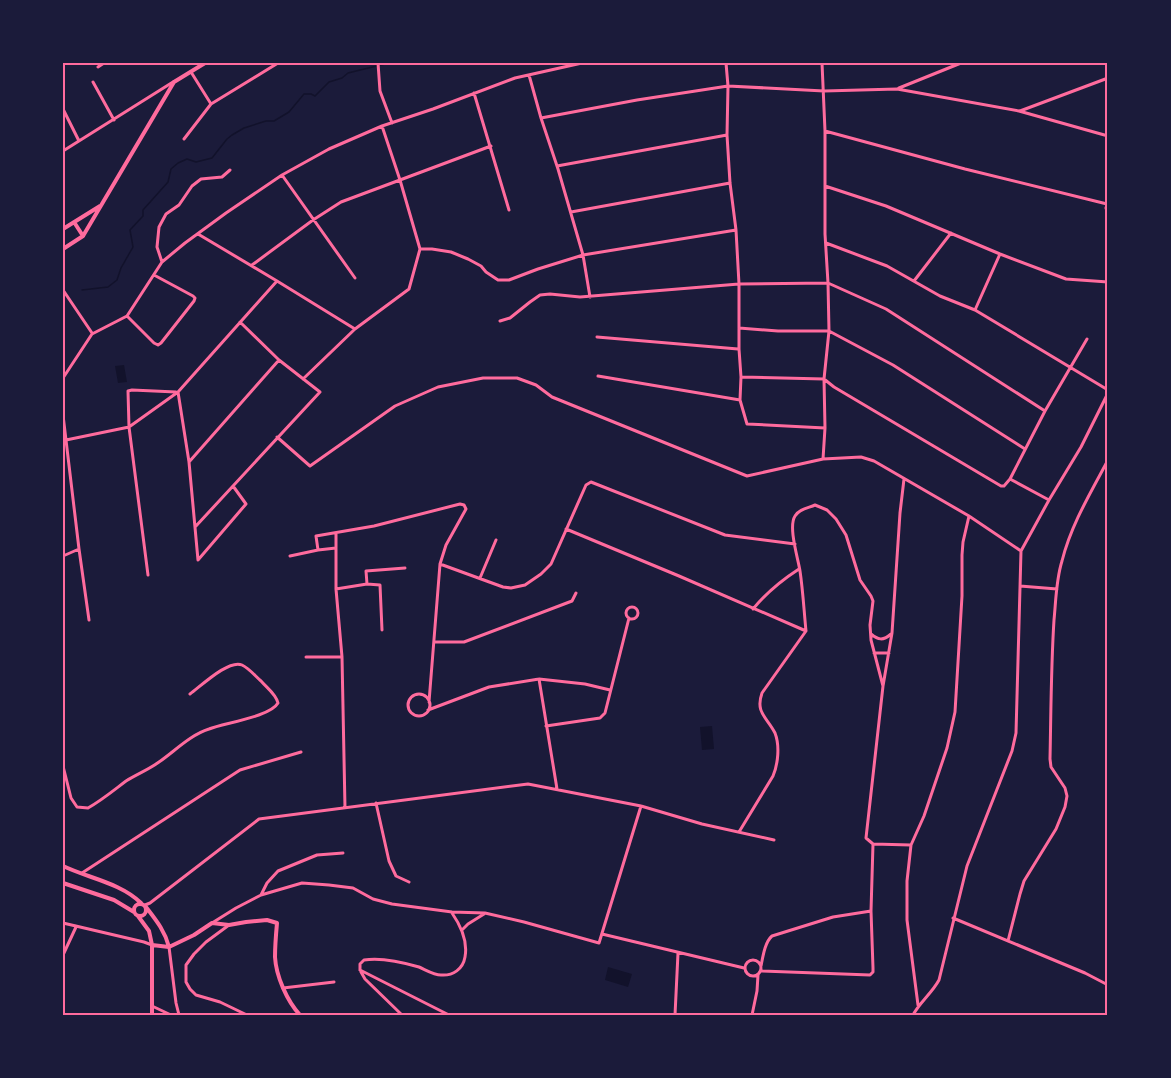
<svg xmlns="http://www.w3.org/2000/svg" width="1171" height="1078" font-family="Barlow,sans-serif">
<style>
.water{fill:#12122b}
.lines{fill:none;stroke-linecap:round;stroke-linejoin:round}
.stream{stroke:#12122b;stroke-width:1.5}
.minor{stroke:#ff6b9d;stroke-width:3}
.tertiary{stroke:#ff6b9d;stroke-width:4}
.neatline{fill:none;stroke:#ff6b9d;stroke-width:2}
</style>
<rect width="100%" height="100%" fill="#1b1b3a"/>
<path class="water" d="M124,365L127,382L118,383L115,366Z
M712,726L714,749L702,750L700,727Z
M608,967L632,974L628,987L605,980Z"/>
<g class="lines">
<path class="stream" d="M82,290L108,287L117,280L121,268L133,247L130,230L143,216V210L168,182L171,169L178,163L187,159L196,162L212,158L227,139L232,135L244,128L266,121H274L289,112L304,94H311L315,96L329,82L342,78L348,73L389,63"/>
<path class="minor" d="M378,63L380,91L392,123
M726,63L728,86L727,135L730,183L736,230L739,284V349L741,377L740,400L747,424L825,428
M822,63L825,131V234L828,283L829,331L824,379L825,428L823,459
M98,67L104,63
M191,72L211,104
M529,75L541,118L558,169L583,255L590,297
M93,82L114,120
M899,88L961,63
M474,93L509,210
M63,109L79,141
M1020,111L1108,78
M541,118L637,100L728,86L824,91L897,89L1019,111L1108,136
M382,126L400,180L420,249
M825,131L965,169L1107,204
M184,139L211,104L278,63
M63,151L173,82
M557,166L727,135
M282,175L355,278
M825,186L886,206L1000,254L1066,279L1108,282
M1108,202L1106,208L1108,214
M571,212L730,183
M198,234L277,281L355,329
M826,243L887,266L940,296L975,310L1108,390
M162,262L157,247L159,227L166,214L179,205L192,186L201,179L222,177L230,170
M252,265L313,220L341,202L491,146
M914,281L951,233
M63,290L92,333
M975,310L1000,254
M127,316L154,343L158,345L161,343L194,301L195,298L193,296L154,275
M500,321L510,318L530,302L540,295L550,294L580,297L739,284L828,283L886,309L1045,411
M739,328L778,331H829L893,365L1025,449
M597,337L738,349
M598,376L740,400
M741,377L824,379L834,387L1001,486H1004L1010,479L1045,411L1087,339
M63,378L92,334L127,316L162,262L185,243L226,213L282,175L329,149L382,126L433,109L515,78L582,63
M303,379L355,329L409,289L420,249H432L451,252L468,259L481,266L486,272L498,280H509L538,269L583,255L736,230
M178,392L189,462L198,560L246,504L233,486
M63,415L79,549L89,620
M277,437L310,466L395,406L438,387L483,378H517L536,385L552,397L747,476L823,459L861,457L874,461L969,516L1021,551
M66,440L129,427L178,392L277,281
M189,462L279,360
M904,479L900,513L892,633L883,686L866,838L873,844L911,845
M1010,479L1049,500
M196,526L320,392L279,360L240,322
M566,529L679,576L806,631
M336,533V589L342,657L345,808
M318,550L316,536L374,526L460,504L464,505L466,509L446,545L440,564L429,702
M63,556L79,549
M290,556L318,550L336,548
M440,564L503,587L511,588L525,585L541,574L551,564L586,485L591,482L725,535L795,544
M148,575L129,427L128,391L132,390L176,392
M480,578L496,540
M367,584L366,571L405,568
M1020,586L1057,589
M336,589L367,584L380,585L382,630
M626 613a6 6 0 1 1 12 0a6 6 0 1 1-12 0Z
M753,609C767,592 782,580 799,569
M871,634C878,640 883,641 891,634
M434,642H464L572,601L576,593
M874,653H889
M306,657H342
M539,679L557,789
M408 705a11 11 0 1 1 22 0a11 11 0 1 1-22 0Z
M428,710L489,687L539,679L585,684L610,690
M546,726L600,718L605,713L629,618
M63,766L71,798L77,807L88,808C102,800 114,790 126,781C137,774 148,770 159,762C175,751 190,735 209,729C224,723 270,717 278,703C276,694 267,688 261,681C255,676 250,669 242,665C229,659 201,686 190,694
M376,803L389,861L396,876L409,882
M739,832L773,776C778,764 780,746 775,733C767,717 755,713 762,693L806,631C804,611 803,591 800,571C798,558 788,527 795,516C799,509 808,508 815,505L827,510L836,519L846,535L860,580L871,596L873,601L870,625L871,640L883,686
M82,873L240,770L301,752
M261,895L267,883L278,871L317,855L343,853
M145,905L150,903L259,819L528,784L641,806L702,824L774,840
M953,918L1085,973L1108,985
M63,923L144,942L152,945
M212,923L236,908L261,895L302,883L329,885L353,888L373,899L392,904L452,912L485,913L524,922L599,943L641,806
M229,925L206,942L194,954L186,965V982L190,989L196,995L220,1002L247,1015
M463,929L468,924L484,914
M602,934L744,968
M1008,941L1020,894L1024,881L1056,829L1065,807L1067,796L1065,788L1051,767L1050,759C1051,712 1051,666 1054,620C1056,600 1056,580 1062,561C1071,525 1091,492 1108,460
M169,947L176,1003L179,1015
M63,955L76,927
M745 968a8 8 0 1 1 16 0a8 8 0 1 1-16 0Z
M761,966C763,956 765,942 772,936L833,917L871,911
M360,970V964L364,960C382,957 402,962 419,967C426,970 434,975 441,975C453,976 463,969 465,957C468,941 461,926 452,913
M360,970L449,1015
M761,971L870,975L873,972V968L871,911L873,844
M361,972L365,979L402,1015
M283,988L334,982
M918,1005L907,920V881L911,845L924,816L947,748L955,712L962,596V555L963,542L969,516
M152,1006L171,1015
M675,1015L678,953
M752,1015L757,991L758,975
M913,1015C920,1002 932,993 939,980L967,866L1012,751L1016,733L1021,551L1049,500L1081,447L1108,393"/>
<path class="tertiary" d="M74,222L83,236
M63,229L100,206
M63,249L83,236L174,82L205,63
M63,866C88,878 121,883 141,903
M63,883L114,900L134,912
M134 910a6 6 0 1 1 12 0a6 6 0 1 1-12 0Z
M146,907C156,920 165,931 169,947
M138,916L149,931L152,945V1015
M152,945L169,947
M169,947L194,935L212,923L229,925L246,922L267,920L277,923C276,934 275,946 275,957C276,976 287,1001 300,1015"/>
</g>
<rect width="1171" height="1078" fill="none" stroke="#1b1b3a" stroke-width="129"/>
<rect x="64" y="64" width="1042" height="950" class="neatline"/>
</svg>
